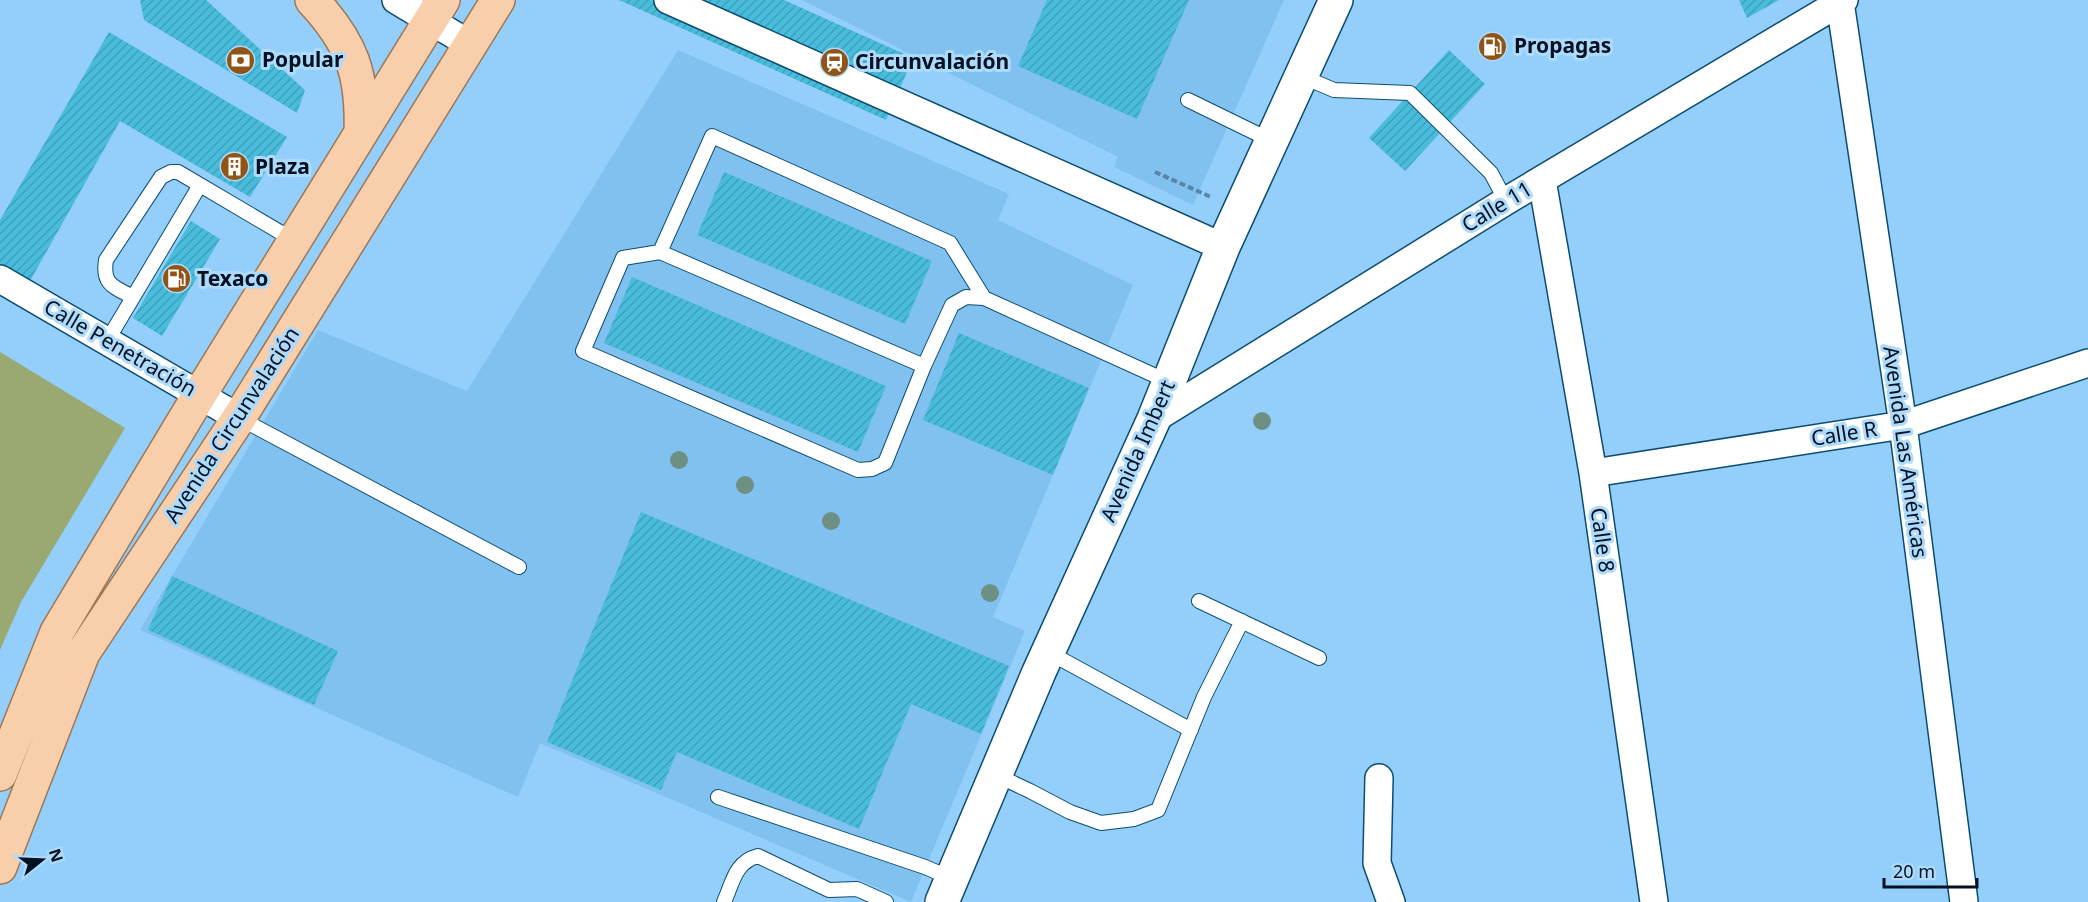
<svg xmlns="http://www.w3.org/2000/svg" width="2088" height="902" font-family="'Noto Sans',sans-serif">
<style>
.built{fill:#80c1f0}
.green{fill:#9aa971}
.building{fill:url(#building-hatch)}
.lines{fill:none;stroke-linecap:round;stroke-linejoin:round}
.service-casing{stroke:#0b4d71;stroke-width:16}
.minor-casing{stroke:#0b4d71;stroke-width:30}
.secondary-casing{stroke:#0b4d71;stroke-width:36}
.primary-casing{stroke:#9e7756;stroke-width:36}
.path{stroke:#5a85a5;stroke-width:4;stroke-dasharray:6 3;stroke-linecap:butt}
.service{stroke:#fff;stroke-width:14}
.minor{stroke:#fff;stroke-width:27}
.secondary{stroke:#fff;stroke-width:33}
.primary{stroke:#f8ceab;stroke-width:33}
.tree{fill:#6e9083}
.labels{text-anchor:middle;stroke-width:6;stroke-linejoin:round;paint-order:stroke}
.poi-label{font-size:21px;font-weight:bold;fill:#001221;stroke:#aedafb;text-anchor:start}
.street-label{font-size:21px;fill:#001221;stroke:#aedafb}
</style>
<defs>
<pattern id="building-hatch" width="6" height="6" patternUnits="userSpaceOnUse" patternTransform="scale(1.5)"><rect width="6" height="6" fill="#49bcdc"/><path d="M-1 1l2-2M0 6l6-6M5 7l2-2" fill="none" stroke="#3ea1bc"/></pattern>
</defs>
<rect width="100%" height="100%" fill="#93cffa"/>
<path class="built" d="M802,0H1284L1193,205L1114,167L1118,157Z
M678,50L1009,194L998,220L1133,285L993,617L1025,631L911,902L540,743L518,797L140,630L318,330L467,391Z"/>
<path class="green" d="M0,352L125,428L21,602L0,650Z"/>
<path class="building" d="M140,0H206L305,90L297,113L144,20Z
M619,0H784L913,58L886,120Z
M1047,0H1189L1137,119L1018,66Z
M1739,0H1779L1747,18Z
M109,32L287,137L250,197L120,121L26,288L0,272V220Z
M1449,50L1485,84L1405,171L1369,138Z
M724,172L932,261L905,324L697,235Z
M191,221L220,239L162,336L133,318Z
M632,277L886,386L858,452L604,343Z
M959,333L1089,388L1053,475L923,420Z
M641,512L1009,666L981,734L911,704L859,829L677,752L661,790L547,742Z
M172,576L338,651L314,705L148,630Z"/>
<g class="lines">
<defs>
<path id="service" d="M1301,76L1334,90L1410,93L1491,173L1506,201
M1188,100L1272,141
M660,252L623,258L583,351L858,470L872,469L885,463L924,366L952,305L966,297L984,298L1169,382
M133,297C114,287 102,285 106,260L161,177L171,172H178L295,241
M107,341L200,185
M924,366L660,252L712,136L950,243L984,298
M239,418L519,567
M1199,601L1319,658
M1048,652L1191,730
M996,775L1030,791L1070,812L1101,823L1134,819L1158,810L1204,697L1242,621
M718,797L925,867L953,879
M724,902C733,882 735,862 758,856L829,890L857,889L886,902"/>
<path id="minor" d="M396,0L471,45
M668,0L1223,247
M1840,2L1903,425L1964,902
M1542,180L1593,473L1654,902
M0,279L239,418
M1154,419L1506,201L1844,0
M1593,473L1903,425L2088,363
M1379,778L1377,863L1391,902"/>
<path id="secondary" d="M942,902L1039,672L1154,419L1223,247L1336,0"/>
<path id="primary" d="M312,0C352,43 363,74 361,133
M0,774L57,632L200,394L443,0
M0,867L83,653L239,418L498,0"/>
</defs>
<use href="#service" class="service-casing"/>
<use href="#minor" class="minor-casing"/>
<use href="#secondary" class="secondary-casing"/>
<use href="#primary" class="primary-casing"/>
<path class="path" d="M1155,172L1211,197"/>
<use href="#service" class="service"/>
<use href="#minor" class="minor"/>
<use href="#secondary" class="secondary"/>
<use href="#primary" class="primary"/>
</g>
<g class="tree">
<circle cx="1262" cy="421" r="9"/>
<circle cx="679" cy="460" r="9"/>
<circle cx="745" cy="485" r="9"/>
<circle cx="831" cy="521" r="9"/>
<circle cx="990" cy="593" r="9"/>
</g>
<defs>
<symbol id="fuel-disc" viewBox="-11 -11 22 22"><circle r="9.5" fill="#915417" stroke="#aedafb"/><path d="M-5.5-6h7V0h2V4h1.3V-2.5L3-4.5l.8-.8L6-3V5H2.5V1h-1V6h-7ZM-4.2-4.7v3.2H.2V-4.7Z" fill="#fff"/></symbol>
<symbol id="bank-disc" viewBox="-11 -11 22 22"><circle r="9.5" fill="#915417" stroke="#aedafb"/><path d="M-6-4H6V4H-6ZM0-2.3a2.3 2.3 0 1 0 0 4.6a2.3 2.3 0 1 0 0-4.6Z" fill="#fff"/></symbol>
<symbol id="station-disc" viewBox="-11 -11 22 22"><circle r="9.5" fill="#915417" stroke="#aedafb"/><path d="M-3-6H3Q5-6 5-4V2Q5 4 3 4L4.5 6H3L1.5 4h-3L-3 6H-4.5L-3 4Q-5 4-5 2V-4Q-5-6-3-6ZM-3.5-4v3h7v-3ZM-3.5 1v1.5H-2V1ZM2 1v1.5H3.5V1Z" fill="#fff"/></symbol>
<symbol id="building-disc" viewBox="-11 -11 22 22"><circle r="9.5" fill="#915417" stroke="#aedafb"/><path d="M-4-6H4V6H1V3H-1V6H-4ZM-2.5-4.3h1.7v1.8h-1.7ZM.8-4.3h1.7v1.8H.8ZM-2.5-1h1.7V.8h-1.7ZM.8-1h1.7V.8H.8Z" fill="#fff"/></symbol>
</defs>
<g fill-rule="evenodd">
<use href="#fuel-disc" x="1476" y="30" width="33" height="33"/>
<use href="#bank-disc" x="224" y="44" width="33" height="33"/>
<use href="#station-disc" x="818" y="46" width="33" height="33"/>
<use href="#building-disc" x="218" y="150" width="33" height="33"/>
<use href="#fuel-disc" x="160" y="262" width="33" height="33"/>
</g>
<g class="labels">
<g class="poi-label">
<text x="1514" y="53">Propagas</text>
<text x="262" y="67">Popular</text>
<text x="855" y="69">Circunvalación</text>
<text x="255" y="174">Plaza</text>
<text x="197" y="286">Texaco</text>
</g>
<g class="street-label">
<text transform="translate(1497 207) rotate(-31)" y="7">Calle 11</text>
<text transform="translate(120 348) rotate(30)" y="7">Calle Penetración</text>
<text transform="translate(232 425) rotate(-57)" y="7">Avenida Circunvalación</text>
<text transform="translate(1844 434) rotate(-9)" y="7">Calle R</text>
<text transform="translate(1138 451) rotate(-66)" y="7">Avenida Imbert</text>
<text transform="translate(1905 452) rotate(82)" y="7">Avenida Las Américas</text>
<text transform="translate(1602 540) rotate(82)" y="7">Calle 8</text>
</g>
</g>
<g transform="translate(42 860) rotate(72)" stroke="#aedafb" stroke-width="4.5" paint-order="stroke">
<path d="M0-4.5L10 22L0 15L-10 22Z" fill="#001221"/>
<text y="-9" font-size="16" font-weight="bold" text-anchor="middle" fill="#001221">N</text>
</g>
<path d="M1884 878v9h93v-9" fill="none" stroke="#001221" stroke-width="3"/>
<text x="1893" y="878" font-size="18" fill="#001221" stroke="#aedafb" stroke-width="4.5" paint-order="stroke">20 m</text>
</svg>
